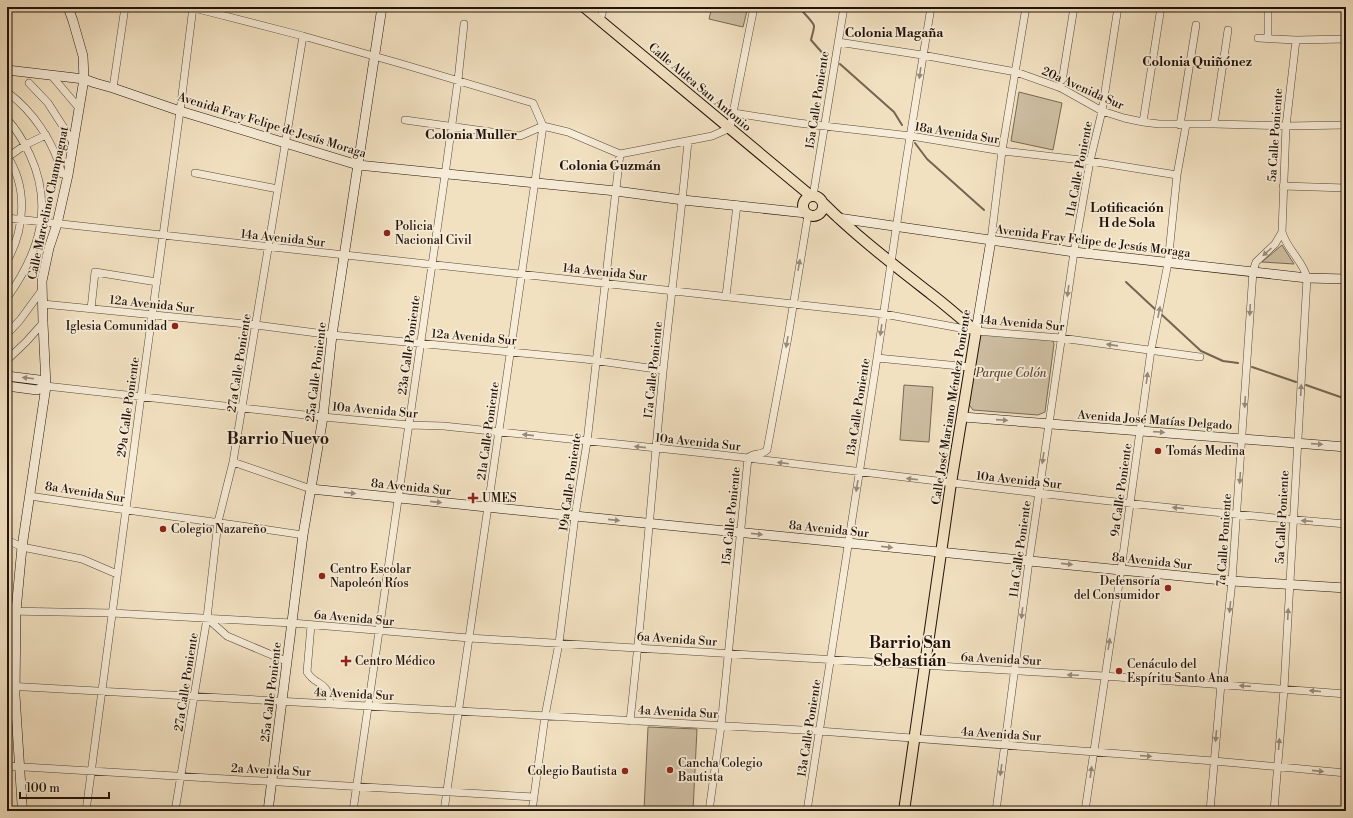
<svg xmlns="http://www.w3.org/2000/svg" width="1353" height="818" font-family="'Libre Bodoni',serif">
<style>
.green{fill:#cebea2;stroke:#786855}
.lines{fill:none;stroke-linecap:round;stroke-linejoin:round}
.stream{stroke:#746451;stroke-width:2}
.street-casing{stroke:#554636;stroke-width:8}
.secondary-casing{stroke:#211208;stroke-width:10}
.primary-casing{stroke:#211208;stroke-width:12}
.street{stroke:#f7ecd7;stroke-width:7}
.secondary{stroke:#f7ecd7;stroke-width:9}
.primary{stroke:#f2e1c1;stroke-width:10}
.oneway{fill:#978a7a}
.poi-dot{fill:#8f2418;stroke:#f7ecd7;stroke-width:1.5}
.labels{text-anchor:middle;stroke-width:3.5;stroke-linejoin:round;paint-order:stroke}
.street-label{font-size:12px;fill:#211208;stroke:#f7ecd7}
.poi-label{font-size:12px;fill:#211208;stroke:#f7ecd7;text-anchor:start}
.park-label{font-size:12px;font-style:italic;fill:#5e4e3e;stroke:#f7ecd7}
.neighbourhood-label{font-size:13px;font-weight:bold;fill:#211208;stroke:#f7ecd7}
.district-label{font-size:16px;font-weight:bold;fill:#211208;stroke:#f7ecd7}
</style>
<rect width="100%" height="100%" fill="#f2e1c1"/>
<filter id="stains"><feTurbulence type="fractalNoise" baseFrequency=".005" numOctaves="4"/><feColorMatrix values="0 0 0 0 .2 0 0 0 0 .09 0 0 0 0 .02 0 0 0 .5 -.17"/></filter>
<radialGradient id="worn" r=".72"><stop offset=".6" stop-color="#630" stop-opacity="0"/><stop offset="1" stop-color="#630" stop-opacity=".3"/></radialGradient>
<path class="green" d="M712,7H748L743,27L709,19Z
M1019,92L1062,103L1053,150L1011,141Z
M1282,245L1294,264L1262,262Z
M977,334L1052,339L1054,344L1045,412L1038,415L973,410L967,402Z
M904,385L933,387L929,442L900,440Z
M648,727L697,729L693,811L644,810Z"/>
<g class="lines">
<path class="stream" d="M799,7C802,12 813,21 814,26C814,30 812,35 811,40L825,56
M840,64L894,112L902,125
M915,143L927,159L984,210
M1126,282L1157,311
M1161,314L1201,351L1223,361L1238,363
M1252,367L1296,382
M1306,385L1346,399"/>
<defs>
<path id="street" d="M190,7L303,36L402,64L533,103L543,126
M600,20L604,7
M1258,38L1296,40L1346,39
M1268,38V7
M838,42L922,55L1016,72L1061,88L1102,111L1124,118L1143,122L1159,124H1214L1286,126L1346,125
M51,75L79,108
M29,83L48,103L73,142
M113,88L125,7
M1061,88L1074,7
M7,92C33,111 54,142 62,174
M734,113L798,123L911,136L1002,151L1090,161L1177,175
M7,119C17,130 24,142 30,155C54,207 39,253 7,298
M405,120L520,136L543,126
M1143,122L1161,7
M1214,124L1228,30
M1180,125L1196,25
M543,126L568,132L620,154L712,136L730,128L754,7
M7,156C28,187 25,229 7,261
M8,157L25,145L46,135
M195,173L278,189
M1283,186L1346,188
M813,196L844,7
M7,218L884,314L976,331L1061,338L1200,357
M991,240L1002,151L1026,7
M726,296L737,205
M43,304L256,325L332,335L585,359L663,370
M91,309L95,272L157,282
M7,334L20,320L42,290
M877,358L970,367
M7,360L26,342L43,323
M46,386L323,417L409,425L444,426C545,437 647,446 748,458C947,482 1146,508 1346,524
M233,462L311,489
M30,496C121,510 212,521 303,535
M7,540L22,547L82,559L117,574
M7,611L112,613L292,623L469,638L1104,676L1346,694
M207,618L227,636L286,661
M311,625L307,672C317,688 327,678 330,704
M7,686L819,731L1214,761L1346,773
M630,721C643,605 652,488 663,372C671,295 681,218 688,141
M7,766L534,797
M86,811L141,396L180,111L193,7
M175,811L207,618L218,522L233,462L303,36
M353,811L445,175L458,80L464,24
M444,811L543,126
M532,811L545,716L559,643L575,516L587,442L620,154
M709,811L721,726L748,458C753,452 762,456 767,450L788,337L808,215
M807,811L877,358L905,168L931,7
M996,811L1029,561L1074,252L1090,161L1102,111L1118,7
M1085,811L1121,570L1151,350L1168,263L1177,175L1186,125
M1210,811L1221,684L1232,581L1253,271L1256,262L1275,244L1282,232
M1274,811L1284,689L1307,278C1304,262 1287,250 1282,232L1286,126L1296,40
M1345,811L1346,794"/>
<path id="secondary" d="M7,70L84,79L95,83L113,88L180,111L358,165L616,191L683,200L806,213
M838,218L1074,252L1307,278L1346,279
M976,331L991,240
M7,376L39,380L46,386
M7,386L37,390L46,386
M963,417L1346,447
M311,489L575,516L1232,581L1346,588
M23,811L22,804L15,695L16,611L22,547L46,386L43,323L42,281L49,248L57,224L68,175L84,79L83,56L73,21L68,7
M268,811L303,535L323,417L332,335L382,7"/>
<path id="primary" d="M584,7L811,196
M803 206a10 10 0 1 1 20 0a10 10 0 1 1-20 0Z
M823,203C856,236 894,265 931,294C947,306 961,319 976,331L951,483L904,811"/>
</defs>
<use href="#street" class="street-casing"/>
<use href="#secondary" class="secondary-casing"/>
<use href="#primary" class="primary-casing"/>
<use href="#street" class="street"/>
<use href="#secondary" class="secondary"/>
<use href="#primary" class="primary"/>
</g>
<defs><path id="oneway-solid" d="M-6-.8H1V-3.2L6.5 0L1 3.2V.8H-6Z"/></defs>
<g class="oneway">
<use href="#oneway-solid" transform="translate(920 73) rotate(98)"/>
<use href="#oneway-solid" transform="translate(1267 252) rotate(138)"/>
<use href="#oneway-solid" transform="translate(799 265) rotate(-80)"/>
<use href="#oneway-solid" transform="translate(1068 291) rotate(98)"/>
<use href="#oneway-solid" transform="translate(1250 310) rotate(93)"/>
<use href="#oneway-solid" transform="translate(1159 312) rotate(-79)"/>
<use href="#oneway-solid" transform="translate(881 330) rotate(98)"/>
<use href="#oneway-solid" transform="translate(787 342) rotate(100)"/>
<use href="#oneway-solid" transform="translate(1112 345) rotate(-172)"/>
<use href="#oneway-solid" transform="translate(28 378) rotate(-173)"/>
<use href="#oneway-solid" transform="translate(1147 378) rotate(-82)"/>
<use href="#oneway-solid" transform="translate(1301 390) rotate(-87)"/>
<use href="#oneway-solid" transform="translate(1245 402) rotate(94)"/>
<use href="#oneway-solid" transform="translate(1002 420) rotate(4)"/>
<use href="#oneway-solid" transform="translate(1159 432) rotate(4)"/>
<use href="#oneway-solid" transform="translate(528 435) rotate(-174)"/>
<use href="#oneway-solid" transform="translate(1317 444) rotate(4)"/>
<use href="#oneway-solid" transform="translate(640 447) rotate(-174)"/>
<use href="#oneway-solid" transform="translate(1043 458) rotate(98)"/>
<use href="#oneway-solid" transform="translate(783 463) rotate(-173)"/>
<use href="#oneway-solid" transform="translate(1240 478) rotate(94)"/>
<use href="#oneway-solid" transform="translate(912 479) rotate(-173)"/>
<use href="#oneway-solid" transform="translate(857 486) rotate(99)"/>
<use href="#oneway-solid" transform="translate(350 493) rotate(6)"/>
<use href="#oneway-solid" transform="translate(436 502) rotate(6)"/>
<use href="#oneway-solid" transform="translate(1178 508) rotate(-174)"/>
<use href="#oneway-solid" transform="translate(614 520) rotate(6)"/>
<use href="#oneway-solid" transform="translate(1307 521) rotate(-175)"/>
<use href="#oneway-solid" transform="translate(757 534) rotate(6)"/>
<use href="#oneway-solid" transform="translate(887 547) rotate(6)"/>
<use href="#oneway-solid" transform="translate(1067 564) rotate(6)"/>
<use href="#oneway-solid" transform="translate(1230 607) rotate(96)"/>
<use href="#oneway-solid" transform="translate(1022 613) rotate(97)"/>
<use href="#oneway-solid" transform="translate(1288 614) rotate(-87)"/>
<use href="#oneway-solid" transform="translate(1109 644) rotate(-81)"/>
<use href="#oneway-solid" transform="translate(1073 675) rotate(-177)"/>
<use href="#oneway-solid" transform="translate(1245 686) rotate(-176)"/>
<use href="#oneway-solid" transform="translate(1315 691) rotate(-175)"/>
<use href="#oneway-solid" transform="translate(1216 736) rotate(95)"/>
<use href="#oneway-solid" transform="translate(1279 744) rotate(-85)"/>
<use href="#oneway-solid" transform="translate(1146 756) rotate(4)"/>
<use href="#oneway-solid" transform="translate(1001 770) rotate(98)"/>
<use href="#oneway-solid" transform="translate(1318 771) rotate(6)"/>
<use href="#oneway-solid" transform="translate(1091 772) rotate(-82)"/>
</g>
<g class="poi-dot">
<circle cx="387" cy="233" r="4"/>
<circle cx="175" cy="326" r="4"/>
<circle cx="1158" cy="451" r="4"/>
<path d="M471 492h4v4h4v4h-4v4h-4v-4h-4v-4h4z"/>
<circle cx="163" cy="529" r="4"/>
<circle cx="322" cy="576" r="4"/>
<circle cx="1168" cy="588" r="4"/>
<path d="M344 655h4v4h4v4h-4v4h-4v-4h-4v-4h4z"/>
<circle cx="1119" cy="671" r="4"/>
<circle cx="670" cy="770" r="4"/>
<circle cx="625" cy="771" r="4"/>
</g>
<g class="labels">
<g class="street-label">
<text transform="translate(700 87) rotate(40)" y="4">Calle Aldea San Antonio</text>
<text transform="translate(1083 88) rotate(24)" y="4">20a Avenida Sur</text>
<text transform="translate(817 100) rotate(-81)" y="4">15a Calle Poniente</text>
<text transform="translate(272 125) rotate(17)" y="4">Avenida Fray Felipe de Jesús Moraga</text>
<text transform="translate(957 133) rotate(9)" y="4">18a Avenida Sur</text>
<text transform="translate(1275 135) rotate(-86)" y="4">5a Calle Poniente</text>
<text transform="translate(1079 169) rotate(-79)" y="4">11a Calle Poniente</text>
<text transform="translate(48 203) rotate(-78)" y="4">Calle Marcelino Champagnat</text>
<text transform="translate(283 238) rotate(6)" y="4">14a Avenida Sur</text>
<text transform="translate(1093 241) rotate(7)" y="4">Avenida Fray Felipe de Jesús Moraga</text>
<text transform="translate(605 272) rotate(6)" y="4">14a Avenida Sur</text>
<text transform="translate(152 304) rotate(6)" y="4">12a Avenida Sur</text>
<text transform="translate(1022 323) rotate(5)" y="4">14a Avenida Sur</text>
<text transform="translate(474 337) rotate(5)" y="4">12a Avenida Sur</text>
<text transform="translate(409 345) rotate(-82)" y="4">23a Calle Poniente</text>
<text transform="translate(239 363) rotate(-81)" y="4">27a Calle Poniente</text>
<text transform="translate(653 370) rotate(-84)" y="4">17a Calle Poniente</text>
<text transform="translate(316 372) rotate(-83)" y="4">25a Calle Poniente</text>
<text transform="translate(128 407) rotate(-82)" y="4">29a Calle Poniente</text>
<text transform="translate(858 407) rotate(-81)" y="4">13a Calle Poniente</text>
<text transform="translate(951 407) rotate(-81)" y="4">Calle José Mariano Méndez Poniente</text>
<text transform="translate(375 410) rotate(5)" y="4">10a Avenida Sur</text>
<text transform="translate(1155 420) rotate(4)" y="4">Avenida José Matías Delgado</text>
<text transform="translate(488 431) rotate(-82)" y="4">21a Calle Poniente</text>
<text transform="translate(698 442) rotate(6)" y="4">10a Avenida Sur</text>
<text transform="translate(1019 480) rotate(6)" y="4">10a Avenida Sur</text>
<text transform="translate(570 482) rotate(-82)" y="4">19a Calle Poniente</text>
<text transform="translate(411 487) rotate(6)" y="4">8a Avenida Sur</text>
<text transform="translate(1121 490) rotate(-82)" y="4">9a Calle Poniente</text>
<text transform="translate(85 492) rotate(9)" y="4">8a Avenida Sur</text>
<text transform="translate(731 516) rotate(-84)" y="4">15a Calle Poniente</text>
<text transform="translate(1282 517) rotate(-87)" y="4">5a Calle Poniente</text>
<text transform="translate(829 529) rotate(6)" y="4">8a Avenida Sur</text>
<text transform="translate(1224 540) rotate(-86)" y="4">7a Calle Poniente</text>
<text transform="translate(1020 549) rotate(-82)" y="4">11a Calle Poniente</text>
<text transform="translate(1152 561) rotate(6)" y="4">8a Avenida Sur</text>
<text transform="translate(354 618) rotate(5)" y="4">6a Avenida Sur</text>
<text transform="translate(677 639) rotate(4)" y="4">6a Avenida Sur</text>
<text transform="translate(1001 659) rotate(3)" y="4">6a Avenida Sur</text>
<text transform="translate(186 682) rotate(-81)" y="4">27a Calle Poniente</text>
<text transform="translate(271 692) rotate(-83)" y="4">25a Calle Poniente</text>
<text transform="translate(354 694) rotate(3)" y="4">4a Avenida Sur</text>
<text transform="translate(678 712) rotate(3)" y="4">4a Avenida Sur</text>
<text transform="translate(809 728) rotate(-81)" y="4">13a Calle Poniente</text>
<text transform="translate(1001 734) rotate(4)" y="4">4a Avenida Sur</text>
<text transform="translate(271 770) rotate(3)" y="4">2a Avenida Sur</text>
</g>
<g class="poi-label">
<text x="395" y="230">Policia<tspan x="395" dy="14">Nacional Civil</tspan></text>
<text x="167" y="330" text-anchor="end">Iglesia Comunidad</text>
<text x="1166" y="455">Tomás Medina</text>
<text x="482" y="502">UMES</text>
<text x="171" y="533">Colegio Nazareño</text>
<text x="330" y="573">Centro Escolar<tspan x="330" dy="14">Napoleón Ríos</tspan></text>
<text x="1160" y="585" text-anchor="end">Defensoría<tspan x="1160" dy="14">del Consumidor</tspan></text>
<text x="355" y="665">Centro Médico</text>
<text x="1127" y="668">Cenáculo del<tspan x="1127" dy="14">Espíritu Santo Ana</tspan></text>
<text x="678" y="767">Cancha Colegio<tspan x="678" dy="14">Bautista</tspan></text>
<text x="617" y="775" text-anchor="end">Colegio Bautista</text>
</g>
<g class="park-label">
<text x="1011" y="377">Parque Colón</text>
</g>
<g class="neighbourhood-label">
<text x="894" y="37">Colonia Magaña</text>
<text x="1197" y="66">Colonia Quiñónez</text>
<text x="471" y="139">Colonia Muller</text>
<text x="610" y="170">Colonia Guzmán</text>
<text x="1127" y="212">Lotificación<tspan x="1127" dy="15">H de Sola</tspan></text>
</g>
<g class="district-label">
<text x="278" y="444">Barrio Nuevo</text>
<text x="910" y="648">Barrio San<tspan x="910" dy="18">Sebastián</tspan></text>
</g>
</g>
<rect width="1353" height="818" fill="none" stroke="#f2e1c1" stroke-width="24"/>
<rect x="8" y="8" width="1337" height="802" fill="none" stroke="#211208" stroke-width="2"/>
<rect x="12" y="12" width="1329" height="794" fill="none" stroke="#211208"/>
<path d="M20 792v6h89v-6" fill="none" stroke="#211208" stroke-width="2"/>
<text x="26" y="792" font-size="12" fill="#211208" stroke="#f7ecd7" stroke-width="3" paint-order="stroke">100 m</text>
<rect width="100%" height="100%" filter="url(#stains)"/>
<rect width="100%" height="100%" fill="url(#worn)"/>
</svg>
